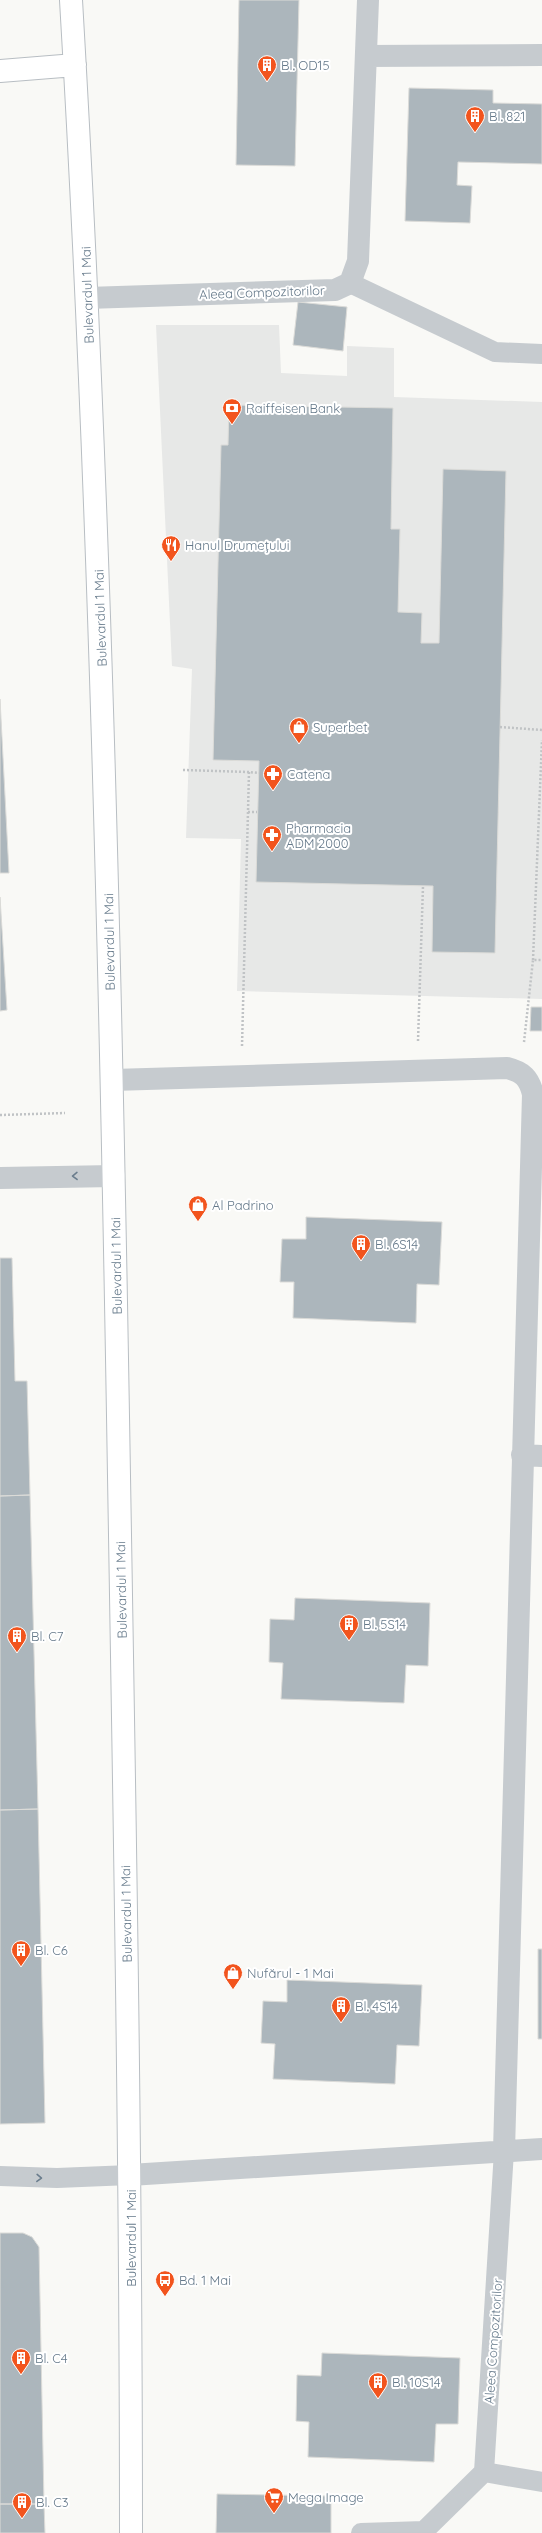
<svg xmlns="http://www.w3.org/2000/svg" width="542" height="2533" font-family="Quicksand,sans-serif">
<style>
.built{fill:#e7e8e7}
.building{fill:#acb6bc;stroke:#dbdbd8}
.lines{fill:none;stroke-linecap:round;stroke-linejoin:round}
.secondary-casing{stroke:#b8bec3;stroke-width:24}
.path{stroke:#c0c3c5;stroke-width:2.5;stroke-dasharray:2 2;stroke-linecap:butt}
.lane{stroke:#c6cbcf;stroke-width:20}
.street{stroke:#c6cbcf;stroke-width:22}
.secondary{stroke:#fff;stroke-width:22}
.oneway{stroke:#6a7d8d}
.labels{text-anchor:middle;stroke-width:4;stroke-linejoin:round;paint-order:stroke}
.poi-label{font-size:13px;fill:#65798a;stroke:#fff;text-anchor:start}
.street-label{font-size:13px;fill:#65798a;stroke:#fff}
</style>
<rect width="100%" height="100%" fill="#f9f9f6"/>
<path class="built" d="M156,325H279L281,373L347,376V346L394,348V397L542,402V999L237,991L241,839L186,838L192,669L172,666Z"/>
<path class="building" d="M239,0H299L295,166L236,165Z
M409,88L493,90V103L542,104V164L458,162L457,185L472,186L470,223L405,221Z
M298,302L347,307L343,351L293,345Z
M229,405L393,408L391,529H400L398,612L422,613L421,643H439L443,469L506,471L495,953L432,952L433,886L256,882L259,761L213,760L221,445H228Z
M0,699L9,873H0Z
M0,897L7,1010L0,1011Z
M531,1007H542V1031H530Z
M306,1217L442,1222L439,1285L417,1284L416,1323L293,1318L294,1282H280L282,1239H306Z
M0,1258H12L15,1381H27L30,1495L0,1496Z
M30,1495L38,1809L0,1810V1496Z
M295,1598L430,1603L428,1666L406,1665L404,1703L281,1699L283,1663L269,1662L270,1619L294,1620Z
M38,1809L45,2123L0,2124V1810Z
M538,1949H542V2039H538Z
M287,1980L422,1985L419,2046L397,2045L395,2084L273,2079L275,2044L261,2043L263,2001L287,2002Z
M0,2233H23L32,2237L39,2247L44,2504H0Z
M322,2353L460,2358L458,2424H436L434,2462L308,2457L309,2422L296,2421L297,2375L321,2376Z
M217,2494L331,2496V2533H216Z
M0,2504H44L45,2533H0Z"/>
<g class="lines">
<defs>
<path id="secondary" d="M71,0C100,492 111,984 119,1476C125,1828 131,2181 131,2533
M0,71L75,65"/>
</defs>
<use href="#secondary" class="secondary-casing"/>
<path class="path" d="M500,727L542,730
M183,770L249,772
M248,812H257
M533,960L542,740
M418,1041L423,886
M524,1042L533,960H542
M242,1046L249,772L259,773
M0,1115L65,1113"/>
<path class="lane" d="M350,283L495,352L542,354
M0,2176L57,2178L130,2175
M484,2472L504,2151
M484,2472L542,2482
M361,2533L424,2531L484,2472"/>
<path class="street" d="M366,56L542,55
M87,298L335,290L350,283L358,261L368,0
M113,1080L507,1068C523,1072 529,1078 533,1094L504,2151
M0,1178L114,1176
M522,1455L542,1456
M130,2175L542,2149"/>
<use href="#secondary" class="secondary"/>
</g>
<defs><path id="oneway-chevron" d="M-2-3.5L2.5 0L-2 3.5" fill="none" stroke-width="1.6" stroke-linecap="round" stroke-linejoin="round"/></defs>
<g class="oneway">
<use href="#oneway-chevron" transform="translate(75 1176) rotate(179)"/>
<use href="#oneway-chevron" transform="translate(39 2178) rotate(2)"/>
</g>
<defs>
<symbol id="building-pin" viewBox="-11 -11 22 30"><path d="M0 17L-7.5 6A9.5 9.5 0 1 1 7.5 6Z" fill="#f2541d" stroke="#fff"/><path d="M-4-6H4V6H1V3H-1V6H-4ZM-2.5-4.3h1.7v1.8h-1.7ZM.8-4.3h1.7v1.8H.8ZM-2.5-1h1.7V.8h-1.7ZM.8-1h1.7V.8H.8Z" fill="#fff"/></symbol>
<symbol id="bank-pin" viewBox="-11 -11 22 30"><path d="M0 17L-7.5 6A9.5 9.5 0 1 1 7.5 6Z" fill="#f2541d" stroke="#fff"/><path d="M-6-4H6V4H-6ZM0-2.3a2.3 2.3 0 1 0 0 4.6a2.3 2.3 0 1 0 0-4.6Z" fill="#fff"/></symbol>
<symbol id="restaurant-pin" viewBox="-11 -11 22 30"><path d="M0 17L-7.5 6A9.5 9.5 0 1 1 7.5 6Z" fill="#f2541d" stroke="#fff"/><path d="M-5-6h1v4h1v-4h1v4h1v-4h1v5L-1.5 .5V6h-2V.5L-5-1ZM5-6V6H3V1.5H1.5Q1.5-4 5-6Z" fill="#fff"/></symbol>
<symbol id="shop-pin" viewBox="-11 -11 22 30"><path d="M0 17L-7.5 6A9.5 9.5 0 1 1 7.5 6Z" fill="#f2541d" stroke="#fff"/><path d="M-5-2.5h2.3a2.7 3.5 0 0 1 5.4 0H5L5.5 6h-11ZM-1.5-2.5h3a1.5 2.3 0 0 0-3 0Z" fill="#fff"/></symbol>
<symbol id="pharmacy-pin" viewBox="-11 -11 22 30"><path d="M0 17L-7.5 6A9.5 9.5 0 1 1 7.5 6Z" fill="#f2541d" stroke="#fff"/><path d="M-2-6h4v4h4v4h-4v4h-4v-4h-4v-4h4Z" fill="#fff"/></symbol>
<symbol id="bus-pin" viewBox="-11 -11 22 30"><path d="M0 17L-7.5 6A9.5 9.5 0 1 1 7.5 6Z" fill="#f2541d" stroke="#fff"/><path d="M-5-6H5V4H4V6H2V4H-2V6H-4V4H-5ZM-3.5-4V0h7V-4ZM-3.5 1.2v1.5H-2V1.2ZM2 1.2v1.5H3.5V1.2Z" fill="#fff"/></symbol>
<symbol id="supermarket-pin" viewBox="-11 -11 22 30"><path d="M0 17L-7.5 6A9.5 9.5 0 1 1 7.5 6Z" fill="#f2541d" stroke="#fff"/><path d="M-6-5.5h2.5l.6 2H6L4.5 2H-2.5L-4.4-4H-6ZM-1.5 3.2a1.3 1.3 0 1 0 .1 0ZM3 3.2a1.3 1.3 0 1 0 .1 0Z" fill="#fff"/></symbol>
</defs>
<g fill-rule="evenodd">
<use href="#building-pin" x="256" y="54" width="22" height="30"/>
<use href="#building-pin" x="464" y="105" width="22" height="30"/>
<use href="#bank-pin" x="221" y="397" width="22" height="30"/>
<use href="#restaurant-pin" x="160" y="534" width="22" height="30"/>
<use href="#shop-pin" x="288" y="716" width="22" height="30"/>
<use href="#pharmacy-pin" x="262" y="763" width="22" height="30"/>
<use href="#pharmacy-pin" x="261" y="824" width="22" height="30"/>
<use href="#shop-pin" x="187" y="1194" width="22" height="30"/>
<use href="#building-pin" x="350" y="1233" width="22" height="30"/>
<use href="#building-pin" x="338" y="1613" width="22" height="30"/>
<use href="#building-pin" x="6" y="1625" width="22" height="30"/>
<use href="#building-pin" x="10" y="1939" width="22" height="30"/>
<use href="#shop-pin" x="222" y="1962" width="22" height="30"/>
<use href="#building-pin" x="330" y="1995" width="22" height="30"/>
<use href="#bus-pin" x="154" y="2269" width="22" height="30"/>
<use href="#building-pin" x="10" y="2347" width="22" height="30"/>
<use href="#building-pin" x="367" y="2371" width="22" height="30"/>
<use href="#supermarket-pin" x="263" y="2486" width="22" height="30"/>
<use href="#building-pin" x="11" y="2491" width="22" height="30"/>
</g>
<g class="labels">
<g class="poi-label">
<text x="281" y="70">Bl. OD15</text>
<text x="489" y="121">Bl. 821</text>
<text x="246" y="413">Raiffeisen Bank</text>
<text x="185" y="550">Hanul Drumețului</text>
<text x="313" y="732">Superbet</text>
<text x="287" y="779">Catena</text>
<text x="286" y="833">Pharmacia<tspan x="286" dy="15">ADM 2000</tspan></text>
<text x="212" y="1210">Al Padrino</text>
<text x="375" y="1249">Bl. 6S14</text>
<text x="363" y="1629">Bl. 5S14</text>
<text x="31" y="1641">Bl. C7</text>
<text x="35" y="1955">Bl. C6</text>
<text x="247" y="1978">Nufărul - 1 Mai</text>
<text x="355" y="2011">Bl. 4S14</text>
<text x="179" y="2285">Bd. 1 Mai</text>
<text x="35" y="2363">Bl. C4</text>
<text x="392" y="2387">Bl. 10S14</text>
<text x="288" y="2502">Mega Image</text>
<text x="36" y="2507">Bl. C3</text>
</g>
<g class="street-label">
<text transform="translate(262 292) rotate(-2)" y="5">Aleea Compozitorilor</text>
<text transform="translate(87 295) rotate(-92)" y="5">Bulevardul 1 Mai</text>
<text transform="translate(100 618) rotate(-92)" y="5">Bulevardul 1 Mai</text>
<text transform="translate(109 942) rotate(-91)" y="5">Bulevardul 1 Mai</text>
<text transform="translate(116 1266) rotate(-91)" y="5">Bulevardul 1 Mai</text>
<text transform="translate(121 1590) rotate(-91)" y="5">Bulevardul 1 Mai</text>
<text transform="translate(126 1914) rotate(-91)" y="5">Bulevardul 1 Mai</text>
<text transform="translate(131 2238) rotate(-90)" y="5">Bulevardul 1 Mai</text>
<text transform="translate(493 2341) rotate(-86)" y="5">Aleea Compozitorilor</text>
</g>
</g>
</svg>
